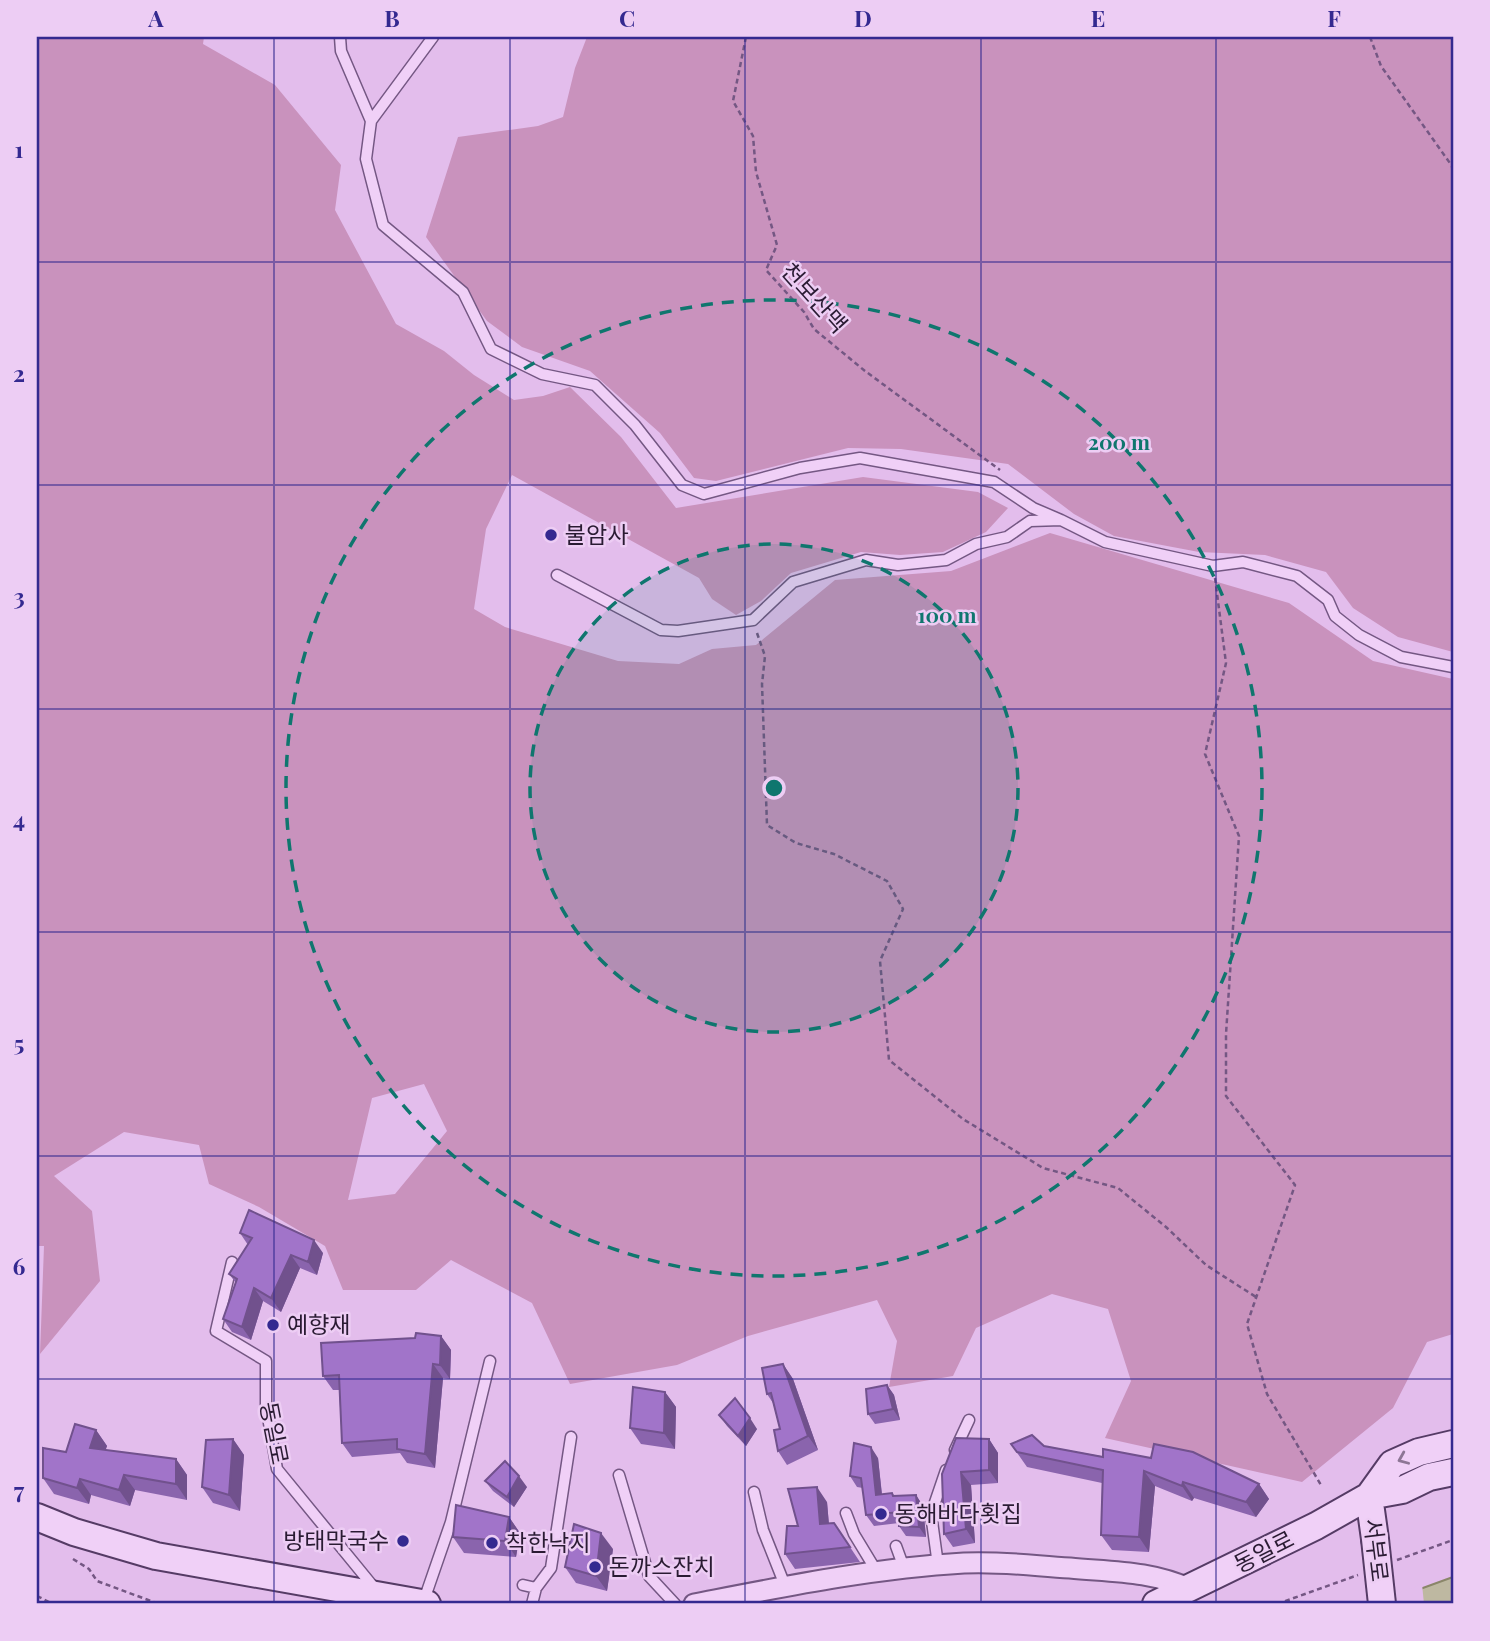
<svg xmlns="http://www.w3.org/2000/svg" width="1490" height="1641" font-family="'Playfair Display','Noto Sans KR',serif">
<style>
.green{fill:#c992bd;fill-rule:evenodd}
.water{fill:#beb8a1;stroke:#8a8669;stroke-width:2}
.pier{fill:#e3bdec}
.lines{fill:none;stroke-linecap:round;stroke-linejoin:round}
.lane-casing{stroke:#745783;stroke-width:13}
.street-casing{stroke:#745783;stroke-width:23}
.secondary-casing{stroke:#553b65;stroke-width:30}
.path{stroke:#745783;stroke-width:2.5;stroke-dasharray:5 3.5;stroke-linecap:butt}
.lane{stroke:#f0d0f7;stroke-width:10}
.street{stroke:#f0d0f7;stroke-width:19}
.secondary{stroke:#f0d0f7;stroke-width:26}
.secondary-bridge-casing{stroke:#553b65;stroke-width:30;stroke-linecap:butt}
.secondary-bridge{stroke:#f0d0f7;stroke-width:26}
.wall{fill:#8a64ad}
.shaded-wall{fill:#71518d}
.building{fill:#a174c9;stroke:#71518d;stroke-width:2}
.oneway{stroke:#8d7695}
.grid{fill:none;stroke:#342990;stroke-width:2;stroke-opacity:0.55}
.ring{fill:none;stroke:#0f766e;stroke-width:3.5;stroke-dasharray:12 9}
.poi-dot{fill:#342990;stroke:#edcdf4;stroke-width:2.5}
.labels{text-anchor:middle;stroke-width:5;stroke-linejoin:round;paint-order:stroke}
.street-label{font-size:23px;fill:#2a1b33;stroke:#edcdf4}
.poi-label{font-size:23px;fill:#2a1b33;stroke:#edcdf4;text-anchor:start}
.centre{fill:#0f766e;stroke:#edcdf4;stroke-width:3.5}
.ring-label{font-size:21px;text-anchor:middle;font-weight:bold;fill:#0f766e;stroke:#edcdf4;stroke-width:5;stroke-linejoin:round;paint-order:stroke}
.neatline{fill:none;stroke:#342990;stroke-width:2.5}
.grid-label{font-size:23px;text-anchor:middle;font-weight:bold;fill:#342990}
</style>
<rect width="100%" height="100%" fill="#e3bdec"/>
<path class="green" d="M37,37H204L203,44L275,85L341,165L335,210L396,324L444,351L474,375L514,400L543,396L570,387L621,437L676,508L863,477L978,492L1008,508L986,532L943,552L900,555L861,552L791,573L761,601L736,615L712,599L699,578L512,475L486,529L474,609L505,627L618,661L679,664L712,649L756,645L835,580L951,571L1050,533L1289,603L1373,661L1453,679V1334L1427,1342L1393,1408L1302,1482L1105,1438L1131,1381L1108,1309L1052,1294L976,1328L953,1376L889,1387L897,1341L877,1300L748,1336L677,1365L570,1384L532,1303L451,1260L416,1290H343L325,1246L259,1207L209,1184L199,1145L124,1132L54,1176L92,1211L100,1281L40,1354L44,1246H37ZM424,1084L447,1131L395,1194L348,1200L372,1098Z
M587,37H1453V652L1398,637L1353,608L1326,572L1265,555L1199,552L1114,536L1074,514L1008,464L901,449L848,448L716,481L694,478L660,433L590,371L522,347L487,321L426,237L458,137L538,126L563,117L575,68Z"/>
<path class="water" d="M1453,1577V1604H1379Z"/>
<path class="pier" d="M1422,1584L1424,1604H1375L1378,1601Z"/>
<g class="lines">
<defs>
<path id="lane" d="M340,37L341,51L371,121
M433,37L371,121L366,159L383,225L463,292L491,349L542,374L595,385L635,425L682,485L704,494L800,468L860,458L994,482L1033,508L1061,520
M557,575L661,630L678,631L753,620L793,582L866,560L898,565L946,560L976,544L1007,537L1030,521L1061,520L1105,542L1213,566L1243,562L1297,576L1328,600L1335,616L1359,635L1401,657L1453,667
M232,1262L216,1331L266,1361V1406L277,1469L376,1590
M955,1450L969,1420
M619,1475L649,1576L675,1604
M754,1492L763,1530L786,1588
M846,1513L854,1534L877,1572
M896,1546L904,1568
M938,1565L931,1514L946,1470
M523,1585L536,1588L551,1568L571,1437
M423,1603L451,1522L490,1361
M532,1604L536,1588"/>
<path id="street" d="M694,1604C782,1587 874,1568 964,1563C1000,1561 1035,1566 1070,1568C1113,1572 1151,1571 1190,1589"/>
<path id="secondary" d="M1369,1496L1392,1464L1419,1452L1453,1444
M1369,1496L1375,1539
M37,1517L74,1532L156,1556L427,1604
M1156,1604L1316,1526L1369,1496L1402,1490L1429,1477L1453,1472"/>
</defs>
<use href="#lane" class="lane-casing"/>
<use href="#street" class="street-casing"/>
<use href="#secondary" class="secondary-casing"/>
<path class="path" d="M746,37L733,101L753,136L756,172L777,245L766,270L804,312L814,329L865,371L1000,470
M1370,37L1381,66L1452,166L1453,175
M1215,578L1226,663L1205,754L1239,836L1226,1034V1096L1295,1185L1247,1324L1267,1394L1321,1485
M757,633L765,656L762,684L767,825L796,843L834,854L887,881L903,909L880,961L889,1060L963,1119L1043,1168L1118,1188L1166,1227L1206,1265L1256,1297
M73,1559L89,1569L97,1581L159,1604
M1397,1560L1453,1540
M37,1596L53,1604
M1277,1604L1358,1575"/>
<use href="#lane" class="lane"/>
<use href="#street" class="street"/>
<use href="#secondary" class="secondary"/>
<defs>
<path id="secondary-bridge" d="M1375,1539L1382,1604"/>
</defs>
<use href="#secondary-bridge" class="secondary-bridge-casing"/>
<use href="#secondary-bridge" class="secondary-bridge"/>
</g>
<path class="wall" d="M240,1233L323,1253L317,1275L300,1268L281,1312L263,1301L251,1340L232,1332L223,1319L236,1283L229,1274L248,1245Z
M441,1336L451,1350L450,1379L443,1378L435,1468L407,1463L400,1453L352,1457L342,1443L339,1390H333L323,1376L415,1338Z
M783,1364L793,1379L818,1450L787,1465L778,1451L780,1429L773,1403L767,1394Z
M887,1385L894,1395L900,1420L875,1424L868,1414Z
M665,1392L676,1407L675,1449L641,1444L630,1428Z
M719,1415L757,1429L746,1446L727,1426Z
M96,1430L107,1446L105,1450L176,1459L187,1475V1500L135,1490L130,1506L91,1495L89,1504L54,1494L43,1478Z
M233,1439L244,1455L240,1511L213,1503L202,1487Z
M989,1439L998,1453V1483L971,1485L975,1543L953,1547L944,1534L942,1474Z
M1011,1444L1044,1446L1259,1484L1269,1499L1256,1517L1194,1498L1192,1501L1155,1486L1149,1552L1112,1550L1101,1535L1102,1483L1027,1467Z
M878,1458L882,1494L892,1493L895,1496L916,1495L923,1506L926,1537L906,1536L899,1526V1523L874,1526L866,1515L863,1488L857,1487L850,1476Z
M485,1481L527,1487L514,1507L493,1491Z
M827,1502L829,1524L834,1523L860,1562L795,1569L785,1554L798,1526Z
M509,1517L520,1533L516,1557L464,1553L453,1537Z
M613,1549L607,1591L576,1583L565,1567Z"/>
<path class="shaded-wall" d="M314,1240L323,1253L317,1275L308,1262Z
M291,1255L300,1268L281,1312L271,1298Z
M254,1288L263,1301L251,1340L242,1327Z
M441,1336L451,1350L450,1379L440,1365Z
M433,1364L443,1378L435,1468L425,1454Z
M783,1364L793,1379L818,1450L808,1436Z
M887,1385L894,1395L900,1420L893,1409Z
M665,1392L676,1407L675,1449L664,1433Z
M750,1418L757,1429L746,1446L738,1436Z
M96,1430L107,1446L101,1464L90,1448Z
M233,1439L244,1455L240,1511L229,1495Z
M989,1439L998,1453V1483L989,1470Z
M871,1447L878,1458L883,1506L876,1495Z
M176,1459L187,1475V1500L176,1484Z
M1144,1471L1155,1486L1149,1552L1139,1537Z
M961,1472L971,1485L975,1543L966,1529Z
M124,1475L135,1490L130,1506L119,1490Z
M519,1476L527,1487L514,1507L507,1497Z
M80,1479L91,1495L89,1504L77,1488Z
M1183,1482L1194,1498L1192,1501L1182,1486Z
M1259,1484L1269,1499L1256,1517L1246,1502Z
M817,1487L827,1502L830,1538L820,1524Z
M916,1495L923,1506L926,1537L919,1527Z
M509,1517L520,1533L516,1557L505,1541Z
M601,1533L613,1549L607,1591L596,1576Z"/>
<path class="building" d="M249,1210L314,1240L308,1262L291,1255L271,1298L254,1288L242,1327L223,1319L237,1279L229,1274L252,1238L240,1233Z
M416,1333L441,1336L440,1365L433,1364L425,1454L397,1449V1439L342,1443L339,1375L323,1376L321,1343L415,1338Z
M1452,1358H1453V1382H1452Z
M783,1364L808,1436L778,1451L774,1430L780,1429L771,1393L767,1394L762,1368Z
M887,1385L893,1409L868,1414L866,1389Z
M633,1387L665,1392L664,1433L630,1428Z
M735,1398L750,1418L738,1436L719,1415Z
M75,1424L96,1430L90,1448L176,1459V1484L124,1475L119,1490L80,1479L77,1488L43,1478V1448L66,1452Z
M1032,1435L1044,1446L1103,1457V1449L1151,1458L1154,1444L1193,1452L1259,1484L1246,1502L1183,1482L1182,1486L1144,1471L1139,1537L1101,1535L1103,1470L1017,1452L1011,1444Z
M956,1438L989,1439V1470L961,1472L966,1529L944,1534L942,1474Z
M233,1439L229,1495L202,1487L206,1440Z
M854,1443L871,1447L876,1495L892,1493L893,1496L916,1495L919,1527L899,1526L900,1512L866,1515L861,1478L850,1476Z
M505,1461L519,1476L507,1497L485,1481Z
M817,1487L820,1524L834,1523L850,1547L785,1554L787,1526H798L788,1489Z
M456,1505L509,1517L505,1541L453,1537Z
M574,1524L601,1533L596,1576L565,1567Z"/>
<defs><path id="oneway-chevron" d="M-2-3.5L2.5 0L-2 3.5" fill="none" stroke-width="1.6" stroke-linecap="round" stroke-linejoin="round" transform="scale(1.75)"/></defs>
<use class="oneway" href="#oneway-chevron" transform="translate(1403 1459) rotate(157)"/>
<path class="grid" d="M274,37V1604M510,37V1604M745,37V1604M981,37V1604M1216,37V1604M37,262H1453M37,485H1453M37,709H1453M37,932H1453M37,1156H1453M37,1379H1453"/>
<circle cx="774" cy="788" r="244" fill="#0f766e" fill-opacity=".12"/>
<g class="ring">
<circle cx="774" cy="788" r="244"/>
<circle cx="774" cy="788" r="488"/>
</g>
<g class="poi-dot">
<circle cx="551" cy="535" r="7"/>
<circle cx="273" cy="1325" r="7"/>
<circle cx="881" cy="1514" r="7"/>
<circle cx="403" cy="1541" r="7"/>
<circle cx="492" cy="1543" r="7"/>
<circle cx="595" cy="1567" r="7"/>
</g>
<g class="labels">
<g class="street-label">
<text transform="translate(814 298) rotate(48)" y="8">천보산맥</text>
<text transform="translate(274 1433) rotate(79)" y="8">동일로</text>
<text transform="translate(1376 1550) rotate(83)" y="8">서부로</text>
<text transform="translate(1264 1552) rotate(-27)" y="8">동일로</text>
</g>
<g class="poi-label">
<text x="565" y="543">불암사</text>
<text x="287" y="1333">예향재</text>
<text x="895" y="1522">동해바다횟집</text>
<text x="389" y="1549" text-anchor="end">방태막국수</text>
<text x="506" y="1551">착한낙지</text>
<text x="609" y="1575">돈까스잔치</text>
</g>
</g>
<circle cx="774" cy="788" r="10" class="centre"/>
<g class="ring-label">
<text x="1119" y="450">200 m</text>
<text x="947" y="623">100 m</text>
</g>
<rect width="1490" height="1641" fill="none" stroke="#edcdf4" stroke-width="77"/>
<rect x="38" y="38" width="1414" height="1564" class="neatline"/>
<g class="grid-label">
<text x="156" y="27">A</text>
<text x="392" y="27">B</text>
<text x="627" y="27">C</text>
<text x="863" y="27">D</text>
<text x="1098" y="27">E</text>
<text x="1334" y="27">F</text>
<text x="19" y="158">1</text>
<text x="19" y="382">2</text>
<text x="19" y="605">3</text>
<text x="19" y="828">4</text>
<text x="19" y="1052">5</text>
<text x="19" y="1275">6</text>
<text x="19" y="1499">7</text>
</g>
</svg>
